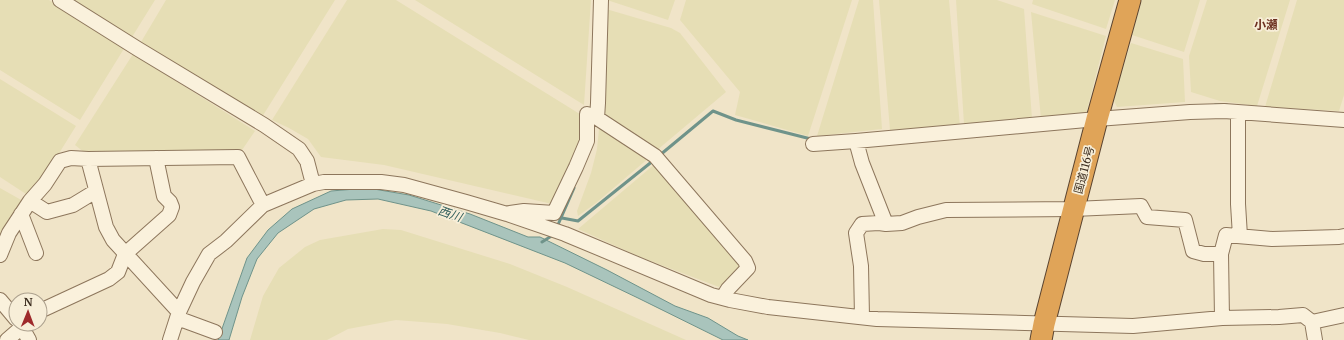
<svg xmlns="http://www.w3.org/2000/svg" width="1344" height="340" font-family="Merriweather,'Noto Sans JP',serif">
<style>
.farmland{fill:#e6deb5}
.water{fill:#a9c4bc;stroke:#6f938a}
.lines{fill:none;stroke-linecap:round;stroke-linejoin:round}
.stream{stroke:#6f938a;stroke-width:3}
.minor-casing{stroke:#8d765c;stroke-width:16}
.highway-casing{stroke:#5b4430;stroke-width:23}
.minor{stroke:#faf1dc;stroke-width:14}
.highway{stroke:#e0a458;stroke-width:21}
.labels{text-anchor:middle;stroke-width:3.5;stroke-linejoin:round;paint-order:stroke}
.street-label{font-size:11px;fill:#3d2e20;stroke:#f7eed8}
.neighbourhood-label{font-size:12px;font-weight:bold;fill:#6b2e1e;stroke:#f7eed8}
.water-label{font-size:12px;font-style:italic;fill:#2f5d5a;stroke:#f7eed8}
</style>
<rect width="100%" height="100%" fill="#f0e4c8"/>
<path class="farmland" d="M0,0H49L125,47L80,120L0,70Z
M73,0H155L132,37Z
M166,0H335L262,117L141,42Z
M347,0H396L583,116L582,140L552,204L384,165L321,157L308,139L289,128L272,120Z
M415,0H591L584,105Z
M607,0H675L668,20Z
M686,0H852L808,136L735,115L740,92L680,20Z
M859,0H873L882,129L817,136Z
M879,0H949L960,127L890,130Z
M956,0H997L1024,9L1032,119L964,124Z
M1033,0H1115L1106,29L1032,4Z
M1142,0H1200L1184,52L1132,35Z
M1207,0H1290L1257,106L1220,101L1191,92L1189,56Z
M1297,0H1344V95L1339,111L1265,107Z
M606,9L671,28L680,33L726,92L656,151L605,120Z
M1031,12L1106,36L1086,114L1041,119Z
M1131,43L1183,59L1185,102L1117,107L1113,99Z
M133,54L255,131L240,153H85L75,145Z
M0,79L76,126L53,163L29,196L0,177Z
M602,127L650,157L596,203L578,216L577,211L591,173L597,149L599,129Z
M656,163L742,266L719,287L640,257L578,229Z
M0,188L23,201L0,240Z
M383,229L401,230L510,264L567,287L686,340H529L500,333L447,324L396,320L348,329L327,340H250L263,296L279,268L305,247L320,240Z"/>
<path class="water" d="M368,188L409,195L470,214L528,237H540L607,270L675,306L708,318L738,336L748,340H723L638,298L565,263L431,211L378,199L346,200L314,209L278,233L257,259L242,297L229,340H218L247,258L268,230L292,209L331,191Z"/>
<g class="lines">
<path class="stream" d="M1215,105H1227
M660,155L713,111L736,120L811,139
M562,218L578,221L654,160
M557,227L574,188
M542,242L553,235"/>
<defs>
<path id="minor" d="M60,0L138,49L264,125L299,149L307,161L313,184
M1238,113V204L1240,236
M597,118L598,103L601,0
M856,141L862,163L886,224
M813,144L856,141L1097,119L1190,112L1224,111L1344,120
M88,159L106,227L113,240L179,312
M30,201L47,212L73,205L96,191
M510,213L524,211L554,213L576,167L587,141V114L597,118L655,156L745,261L748,268L728,289L723,297
M21,214L36,253
M0,255L9,233L30,201L45,184L60,161L71,158L88,159L238,157L263,205
M0,300L16,319
M40,311L109,279L118,272L125,254L169,215L172,207L170,202L164,196L156,158
M862,317L861,266L856,233L862,224L879,223L886,224L902,223L918,217L946,210L1074,209L1141,206L1147,217L1185,220L1193,251L1204,254H1221
M177,318L215,332
M1222,318L1221,254L1226,235L1272,239L1339,237L1344,236
M1312,322L1344,315
M20,324L29,340
M7,340L22,327L23,324
M170,340L179,312L193,282L209,254L226,241L263,205L313,184L324,182H381L404,185L466,202L507,214L565,234L711,295L730,300L768,307L877,319L1133,326L1222,318L1279,317L1303,315L1312,322L1315,340"/>
<path id="highway" d="M1041,340L1044,324L1097,119L1130,0"/>
</defs>
<use href="#minor" class="minor-casing"/>
<use href="#highway" class="highway-casing"/>
<use href="#minor" class="minor"/>
<use href="#highway" class="highway"/>
</g>
<g class="labels">
<g class="street-label">
<text transform="translate(1084 170) rotate(-75)" y="4">国道116号</text>
</g>
<g class="neighbourhood-label">
<text x="1266" y="29">小瀬</text>
</g>
<g class="water-label">
<text transform="translate(450 214) rotate(19)" y="4">西川</text>
</g>
</g>
<g transform="translate(28 312) rotate(1)"><circle r="19" fill="#f7eed8" stroke="#ada18e"/>
<path d="M0-3L7 15L0 10L-7 15Z" fill="#9e2a2b"/>
<text y="-6" font-size="11" font-weight="bold" text-anchor="middle" fill="#3d2e20">N</text>
</g>
</svg>
